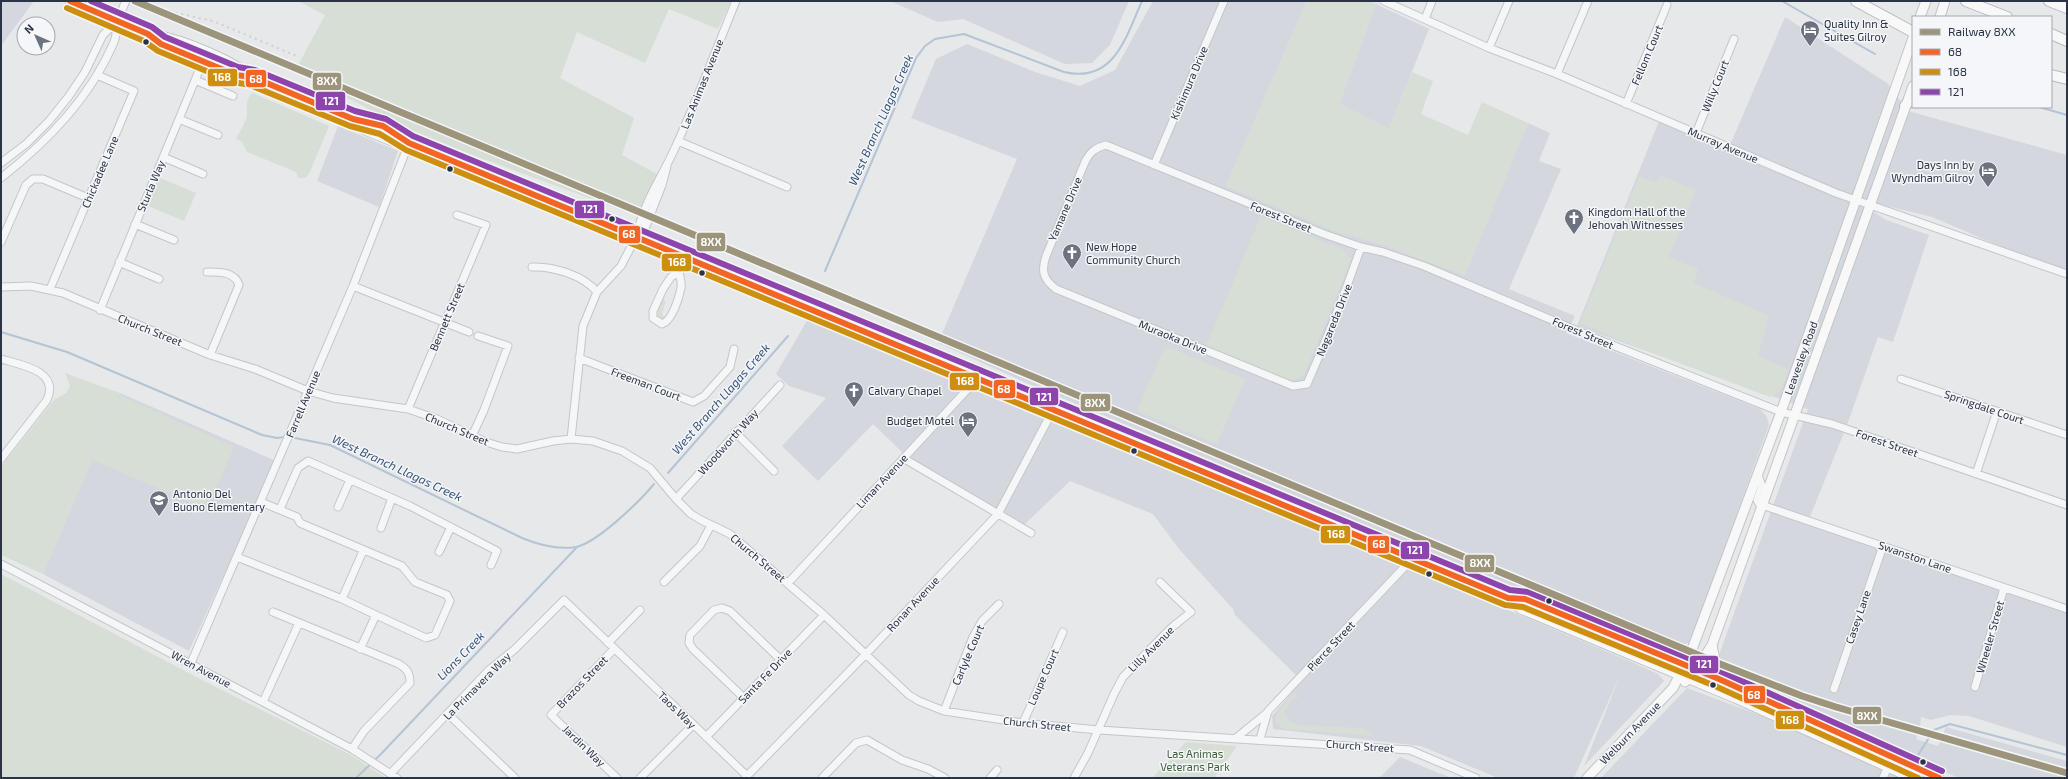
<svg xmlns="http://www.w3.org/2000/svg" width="2068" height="779" font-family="'Exo 2',sans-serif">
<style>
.built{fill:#d4d7dd}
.green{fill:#d6ded6}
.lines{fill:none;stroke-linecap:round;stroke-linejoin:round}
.stream{stroke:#b4c4d5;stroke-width:2}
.minor-casing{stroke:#c4c6c8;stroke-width:9}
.major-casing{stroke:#c2c5c8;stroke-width:11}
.highway-casing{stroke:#b8bbbf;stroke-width:12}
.minor{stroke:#f5f6f7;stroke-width:7}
.major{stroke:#f8f8f8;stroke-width:9}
.highway{stroke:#f8f8f8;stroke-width:10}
.rail{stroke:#cecfd2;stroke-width:2;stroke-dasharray:2 4;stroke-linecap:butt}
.bus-1-casing{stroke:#f4f6f9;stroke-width:9}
.bus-2-casing{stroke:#f4f6f9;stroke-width:9}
.bus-3-casing{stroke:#f4f6f9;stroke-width:9}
.bus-1{stroke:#f26522;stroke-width:6}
.bus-2{stroke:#ce8f0e;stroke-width:6}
.bus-3{stroke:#8e44ad;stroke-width:6}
.rail-1-casing{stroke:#f4f6f9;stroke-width:10}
.rail-1{stroke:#9d957b;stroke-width:7}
.bus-dot{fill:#2b3445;stroke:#f4f6f9;stroke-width:1.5}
.labels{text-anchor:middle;stroke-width:3;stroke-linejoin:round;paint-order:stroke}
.poi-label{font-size:11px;fill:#2b3445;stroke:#f4f6f9;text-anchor:start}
.street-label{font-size:11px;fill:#2b3445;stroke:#f4f6f9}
.park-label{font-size:11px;fill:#3f6138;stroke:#f4f6f9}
.water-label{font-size:12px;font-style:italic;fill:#34527a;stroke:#f4f6f9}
.line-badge{stroke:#f4f6f9;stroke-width:1.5}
.badge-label{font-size:11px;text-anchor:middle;font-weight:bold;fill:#fff}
</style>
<rect width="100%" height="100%" fill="#e6e8ea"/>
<path class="built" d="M1,1H34L1,46Z
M890,1H1129L1110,45L1092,63L1065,64L963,19L938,22Z
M1153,1H1307L1226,186L1338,232L1376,242L1465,275L1528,123L1550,133L1539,161L1561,169L1509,289L1575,316L1566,333L1760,409L1767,417L1769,425L1691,641L1674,650L1604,625L1029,384L938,343L1017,159L911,118L936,59L967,44L1035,72L1080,86L1115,70Z
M1376,4L1429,29L1389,129L1339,104Z
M1785,17L1887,83L1908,111L2067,155V272L2042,264L1932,217L1851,197L1886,220L1929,235L1893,342L1878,337L1847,425L1810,517L2067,612V747L1969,716L1950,715L1931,720L1921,717L1920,728L1916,739L1938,746L1946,727L2067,761V778H1959L1832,723L1786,697L1731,672L1720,656V652L1808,409L1577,326L1659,121L1730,145Z
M338,126L398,151L379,207L317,181Z
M808,319L1156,462L1627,660L1658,674L1664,681L1584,766L1621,673L1574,778H1498L1421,746L1273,729L1272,716L1293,691L1296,675L1235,615L1233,609L1179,549L1153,514L1070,481L1024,525L1002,514L904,454L873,424L818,481L782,446L826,398L789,386L776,374Z
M120,393L276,461L189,651L43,574Z
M1687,688L1786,725L1909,778H1601Z
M1400,757L1451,778H1379Z"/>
<path class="green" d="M298,1H731L718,29L669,9L645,63L577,32L560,78L634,118L622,155L666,179L649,220L470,154L404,127L295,71L325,15Z
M1307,1H1369L1376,4L1339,104L1389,129L1412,72L1433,81L1421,114L1468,135L1482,102L1528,123L1465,275L1376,242L1338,232L1226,186Z
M252,93L329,126L309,174L305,178H298L296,172L247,152L242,142L236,138C240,131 246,122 247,114C247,105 246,100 252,93Z
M1639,176L1655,182L1661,176L1696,190L1669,257L1698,269L1694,283L1769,316L1758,356L1789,370C1785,381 1782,393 1770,397L1639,348L1580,323Z
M160,178L196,193L184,221L148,206Z
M1261,216L1334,246L1344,250L1351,260L1304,375L1292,381L1285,380L1206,346Z
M663,297L666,304L664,305L665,307L663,308L664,310L662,311L664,319L663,320L656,316V310Z
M1165,346L1245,379L1217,444L1137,411Z
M65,373L120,393L43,574L1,555V467L54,400L66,393L70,386Z
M120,395L234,447L207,509L92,460Z
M1,574L200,679L349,754L386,778H1Z
M1294,693L1298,696L1297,699H1292L1284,713L1291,722L1300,725L1362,728L1373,733L1374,736L1284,729L1276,723V714Z
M1186,742L1237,746L1214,778H1152Z"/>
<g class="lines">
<path class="stream" d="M1782,1L1875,54
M2039,107L2067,115
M825,271L916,58L925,46L935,39L964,34L1064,72C1114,84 1126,37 1142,1
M1,332L67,352L262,435L277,438L285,437
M290,437L330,445L522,538C539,545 558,550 576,547C597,543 640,501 654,484
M668,473L788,336
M1919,760L1918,755L1934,730L1950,724L2067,755
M356,778L381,754L577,547"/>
<defs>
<path id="minor" d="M1384,1L1489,48L1557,74L1836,193L2067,274
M1425,19L1432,1
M1489,48L1509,1
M1557,74L1588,1
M195,80L233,96
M1626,104L1667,5
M179,119L218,135
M1696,133L1734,39
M678,141L787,187
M163,157L203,174
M1,163L26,144L49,121L69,96L85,72L103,35L117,21
M1154,165L1224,1
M1,178C48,141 90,98 114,42C117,35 116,27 118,21C120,14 123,7 126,1
M135,224L174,240
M637,235C643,203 662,177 675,148C697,100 716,50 736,1
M1,242L26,185L33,179H43L88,198
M1361,247C1345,293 1327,339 1307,384L1293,386L1056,289C1043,279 1041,271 1046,256L1085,162C1090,152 1095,148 1106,145L1324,234L1361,247L1383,252L1424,266L1592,337L1781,412L1832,424L2067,505
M119,262L159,279
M532,267C553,266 583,275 597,292
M207,272C218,272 235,271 239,285L210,355
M679,272C680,277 682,283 681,288C679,298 672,321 662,324L653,318V311L663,289L671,277L679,272L685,258
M353,286L469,332
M1,287L31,286L63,293L210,355L255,369L308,391L333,398L408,409L437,419L486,442L502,447L517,449L553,441L571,439L593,441L622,451L650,468L676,499L691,514L701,520L730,534L824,615L909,695L919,701L944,711L1023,723L1099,730L1410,750L1476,778
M50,289L134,91L97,75
M100,310L203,61
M579,358L693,402L704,396L730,367L734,349
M1,359C22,365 60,371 47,400L1,459
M1901,379L2067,435
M408,409L486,225L457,215
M735,432L774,471
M472,436L484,410L508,346L478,336
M571,439L583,326L597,292L621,266L636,237L646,226L662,185L667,166
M903,458L1031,533
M1976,474L1997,411
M1758,475L1762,486L1757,500L1759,504L2067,609
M676,499L780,385
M261,502L297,517L300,523L402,566L415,582L447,595L450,601L435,635L426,638L376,615
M338,507L350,480
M280,509L298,468L308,461L410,506L497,551L491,565
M381,528L392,498
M439,552L451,527
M237,557L342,599L376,615L360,649
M1,564L352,749L397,778
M664,582L700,546L711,525
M788,583L977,379
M342,599L363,551
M273,612L399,664C407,669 410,673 410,683L364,731L352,749
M608,643L640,610
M614,649L551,715L617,778
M191,663L353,286L409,143
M1975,687L2004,588
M1834,689L1883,546
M744,698L693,649L689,643L690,635L714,610L722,608L730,611L781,660
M263,702L299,623
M944,711L973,637L982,621L999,604
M448,714L515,778
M1023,723L1063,632
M706,737L824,615
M1236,738L1268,712
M1260,739L1268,711L1413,558
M391,773L489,670L515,649L564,600L747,776
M640,778L693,725
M745,778L866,654L998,514L1053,410
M822,778L856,743L867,740L902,760L928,769L945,778
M990,778L997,770
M1074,778L1088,753L1114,694L1123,677L1171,628L1191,612L1160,582
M1883,778L1889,764"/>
<path id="major" d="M70,1L148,34L161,44L236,75L252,77
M1920,17L1926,1
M1940,17L1945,1
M148,34C177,37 230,59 252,77L353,119L365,130L392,141L409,143L427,150L977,379L1174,458L1463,579L1508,598L1521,609L1735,698L1912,778
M353,119C375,121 392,129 409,143
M1508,598L1525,599C1599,630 1673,659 1746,691C1810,720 1874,751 1939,778
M1712,645C1715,662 1717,671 1731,681
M1685,682L1696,670L1712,645L1913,86
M1587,778L1673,688L1691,652L1781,412L1913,38"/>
<path id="highway" d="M1856,1L1913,32
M1966,1L2007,17
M2049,1L2067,8
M2051,34L2067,41
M2051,75L2067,79
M1905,106L1913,96"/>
</defs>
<use href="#minor" class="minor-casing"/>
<use href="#major" class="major-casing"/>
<use href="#highway" class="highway-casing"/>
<use href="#minor" class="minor"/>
<use href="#major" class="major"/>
<use href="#highway" class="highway"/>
<path class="rail" d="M135,1L163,10L213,21L299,57"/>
<defs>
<path id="bus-1" d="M70,1L148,34L161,44L236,75L252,77L353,119L383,126L409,143C775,295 1142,445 1508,598L1525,599L1719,679L1939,778"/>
<path id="bus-2" d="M67,8L144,41L158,51L233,82L250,85L350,126L380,134L406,150C772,303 1139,452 1505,605L1523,607L1715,686L1918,778"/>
<path id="bus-3" d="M91,1L152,27L165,37L238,67L255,70L355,111L386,119L413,136C778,288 1145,437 1510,590L1528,592L1722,672L1942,771"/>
</defs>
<use href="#bus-1" class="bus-1-casing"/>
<use href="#bus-2" class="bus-2-casing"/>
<use href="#bus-3" class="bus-3-casing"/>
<use href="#bus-1" class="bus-1"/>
<use href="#bus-2" class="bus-2"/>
<use href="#bus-3" class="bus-3"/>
<defs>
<path id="rail-1" d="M135,1L1715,662L1802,696L1836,707L2067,773"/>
</defs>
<use href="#rail-1" class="rail-1-casing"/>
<use href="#rail-1" class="rail-1"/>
</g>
<defs>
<symbol id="hotel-pin" viewBox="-11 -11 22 30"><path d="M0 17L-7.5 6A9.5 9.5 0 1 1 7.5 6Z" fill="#6c737f" stroke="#f4f6f9"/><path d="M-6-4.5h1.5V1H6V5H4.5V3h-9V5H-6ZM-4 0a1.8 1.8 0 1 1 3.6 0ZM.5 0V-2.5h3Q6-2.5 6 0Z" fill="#fff"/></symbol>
<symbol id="church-pin" viewBox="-11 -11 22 30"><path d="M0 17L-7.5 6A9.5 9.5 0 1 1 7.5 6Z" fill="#6c737f" stroke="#f4f6f9"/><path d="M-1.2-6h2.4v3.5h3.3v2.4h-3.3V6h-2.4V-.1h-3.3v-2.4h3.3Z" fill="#fff"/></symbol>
<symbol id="school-pin" viewBox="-11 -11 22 30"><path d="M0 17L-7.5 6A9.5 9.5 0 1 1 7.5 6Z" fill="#6c737f" stroke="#f4f6f9"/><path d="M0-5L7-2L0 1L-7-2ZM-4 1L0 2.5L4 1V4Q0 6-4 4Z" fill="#fff"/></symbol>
</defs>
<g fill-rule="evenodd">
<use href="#hotel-pin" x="1799" y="19" width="22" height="30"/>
<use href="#hotel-pin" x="1977" y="160" width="22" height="30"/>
<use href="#church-pin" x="1563" y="207" width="22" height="30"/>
<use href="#church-pin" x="1061" y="242" width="22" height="30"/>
<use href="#church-pin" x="843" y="380" width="22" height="30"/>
<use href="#hotel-pin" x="957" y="410" width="22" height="30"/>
<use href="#school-pin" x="148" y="489" width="22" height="30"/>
</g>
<g class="bus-dot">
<circle cx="146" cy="42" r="3.5"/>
<circle cx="450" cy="169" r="3.5"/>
<circle cx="612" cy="219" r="3.5"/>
<circle cx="702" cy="273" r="3.5"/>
<circle cx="1134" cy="451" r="3.5"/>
<circle cx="1429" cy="574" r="3.5"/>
<circle cx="1549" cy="601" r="3.5"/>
<circle cx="1713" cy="685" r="3.5"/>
<circle cx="1923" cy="762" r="3.5"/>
</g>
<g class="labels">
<g class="poi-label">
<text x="1824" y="28">Quality Inn &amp;<tspan x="1824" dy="13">Suites Gilroy</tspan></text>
<text x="1974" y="169" text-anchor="end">Days Inn by<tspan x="1974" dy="13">Wyndham Gilroy</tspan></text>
<text x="1588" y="216">Kingdom Hall of the<tspan x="1588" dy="13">Jehovah Witnesses</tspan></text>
<text x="1086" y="251">New Hope<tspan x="1086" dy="13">Community Church</tspan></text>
<text x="868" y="395">Calvary Chapel</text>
<text x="954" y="425" text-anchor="end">Budget Motel</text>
<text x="173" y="498">Antonio Del<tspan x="173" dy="13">Buono Elementary</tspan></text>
</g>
<g class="street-label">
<text transform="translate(1647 55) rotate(-67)" y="4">Fellom Court</text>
<text transform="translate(1189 83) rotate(-67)" y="4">Kishimura Drive</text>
<text transform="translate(702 84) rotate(-68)" y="4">Las Animas Avenue</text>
<text transform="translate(1715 86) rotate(-68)" y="4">Willy Court</text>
<text transform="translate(1723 145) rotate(23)" y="4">Murray Avenue</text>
<text transform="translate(100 172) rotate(-67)" y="4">Chickadee Lane</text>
<text transform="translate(151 186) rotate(-67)" y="4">Sturla Way</text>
<text transform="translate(1065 209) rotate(-67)" y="4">Yamane Drive</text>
<text transform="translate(1281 217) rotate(22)" y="4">Forest Street</text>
<text transform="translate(447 317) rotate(-67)" y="4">Bennett Street</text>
<text transform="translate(1334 320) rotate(-68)" y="4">Nagareda Drive</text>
<text transform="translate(150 330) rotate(22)" y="4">Church Street</text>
<text transform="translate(1583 333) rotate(23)" y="4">Forest Street</text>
<text transform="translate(1173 337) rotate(22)" y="4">Muraoka Drive</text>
<text transform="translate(1801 358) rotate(-70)" y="4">Leavesley Road</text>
<text transform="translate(646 384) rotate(21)" y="4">Freeman Court</text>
<text transform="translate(303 404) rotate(-67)" y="4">Farrell Avenue</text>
<text transform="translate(1984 407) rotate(19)" y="4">Springdale Court</text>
<text transform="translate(457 429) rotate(23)" y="4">Church Street</text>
<text transform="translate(728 442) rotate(-48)" y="4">Woodworth Way</text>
<text transform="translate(1887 443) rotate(19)" y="4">Forest Street</text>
<text transform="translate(882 481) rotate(-47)" y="4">Liman Avenue</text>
<text transform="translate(1915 557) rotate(19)" y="4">Swanston Lane</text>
<text transform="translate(758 558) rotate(40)" y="4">Church Street</text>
<text transform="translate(913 604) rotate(-47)" y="4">Ronan Avenue</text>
<text transform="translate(1858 617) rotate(-71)" y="4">Casey Lane</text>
<text transform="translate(1990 637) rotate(-74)" y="4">Wheeler Street</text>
<text transform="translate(1331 646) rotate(-47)" y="4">Pierce Street</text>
<text transform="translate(1151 649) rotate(-45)" y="4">Lilly Avenue</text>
<text transform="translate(968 655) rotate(-67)" y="4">Carlyle Court</text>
<text transform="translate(201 669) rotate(28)" y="4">Wren Avenue</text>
<text transform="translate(765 676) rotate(-46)" y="4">Santa Fe Drive</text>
<text transform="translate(1043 677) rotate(-66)" y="4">Loupe Court</text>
<text transform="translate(582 682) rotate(-46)" y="4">Brazos Street</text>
<text transform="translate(477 686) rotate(-45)" y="4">La Primavera Way</text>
<text transform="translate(677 710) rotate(44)" y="4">Taos Way</text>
<text transform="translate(1037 724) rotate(6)" y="4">Church Street</text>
<text transform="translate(1630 733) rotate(-46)" y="4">Welburn Avenue</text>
<text transform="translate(584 746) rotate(44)" y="4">Jardin Way</text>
<text transform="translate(1360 746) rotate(4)" y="4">Church Street</text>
</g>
<g class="park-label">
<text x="1195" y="758">Las Animas<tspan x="1195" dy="13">Veterans Park</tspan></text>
</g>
<g class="water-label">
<text transform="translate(881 120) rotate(-66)" y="4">West Branch Llagas Creek</text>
<text transform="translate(721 399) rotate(-49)" y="4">West Branch Llagas Creek</text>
<text transform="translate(397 468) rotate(25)" y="4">West Branch Llagas Creek</text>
<text transform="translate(461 656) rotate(-46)" y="4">Lions Creek</text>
</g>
</g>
<g class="line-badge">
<rect x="207" y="68" width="31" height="19" rx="4" fill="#ce8f0e"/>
<rect x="245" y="69" width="22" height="19" rx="4" fill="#f26522"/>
<rect x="312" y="72" width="30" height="19" rx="4" fill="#9d957b"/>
<rect x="315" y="91" width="31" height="20" rx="4" fill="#8e44ad"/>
<rect x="574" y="200" width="31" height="19" rx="4" fill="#8e44ad"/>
<rect x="618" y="225" width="23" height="19" rx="4" fill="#f26522"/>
<rect x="696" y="232" width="30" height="20" rx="4" fill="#9d957b"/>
<rect x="661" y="253" width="31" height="19" rx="4" fill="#ce8f0e"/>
<rect x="949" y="372" width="31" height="19" rx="4" fill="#ce8f0e"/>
<rect x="993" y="379" width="23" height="20" rx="4" fill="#f26522"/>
<rect x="1029" y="387" width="30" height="19" rx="4" fill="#8e44ad"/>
<rect x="1080" y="393" width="31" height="19" rx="4" fill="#9d957b"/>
<rect x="1320" y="525" width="31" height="19" rx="4" fill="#ce8f0e"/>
<rect x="1367" y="535" width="23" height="19" rx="4" fill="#f26522"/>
<rect x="1400" y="541" width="30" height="19" rx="4" fill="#8e44ad"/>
<rect x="1464" y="554" width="31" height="19" rx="4" fill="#9d957b"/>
<rect x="1689" y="655" width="30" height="19" rx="4" fill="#8e44ad"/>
<rect x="1743" y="685" width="23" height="19" rx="4" fill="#f26522"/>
<rect x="1852" y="706" width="30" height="19" rx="4" fill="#9d957b"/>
<rect x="1775" y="710" width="30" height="20" rx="4" fill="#ce8f0e"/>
</g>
<g class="badge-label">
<text x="222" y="81">168</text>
<text x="256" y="83">68</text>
<text x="327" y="85">8XX</text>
<text x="331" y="105">121</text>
<text x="590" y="213">121</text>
<text x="629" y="238">68</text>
<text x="711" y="246">8XX</text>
<text x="677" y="266">168</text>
<text x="965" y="385">168</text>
<text x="1004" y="393">68</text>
<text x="1044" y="401">121</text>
<text x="1095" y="407">8XX</text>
<text x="1336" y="538">168</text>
<text x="1379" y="548">68</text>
<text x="1415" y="554">121</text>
<text x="1480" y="567">8XX</text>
<text x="1704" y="668">121</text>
<text x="1754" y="699">68</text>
<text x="1867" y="720">8XX</text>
<text x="1790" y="724">168</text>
</g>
<rect width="2068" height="779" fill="none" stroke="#2b3445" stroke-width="4"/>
<rect x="1912" y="16" width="140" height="92" fill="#f4f6f9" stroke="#a4a8b1"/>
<rect x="1920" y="29" width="20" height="6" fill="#9d957b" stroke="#a4a8b1"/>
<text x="1948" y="36" font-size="12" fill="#2b3445">Railway 8XX</text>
<rect x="1920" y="49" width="20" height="6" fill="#f26522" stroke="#a4a8b1"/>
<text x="1948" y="56" font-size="12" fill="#2b3445">68</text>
<rect x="1920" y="69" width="20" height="6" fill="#ce8f0e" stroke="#a4a8b1"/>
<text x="1948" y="76" font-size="12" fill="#2b3445">168</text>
<rect x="1920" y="89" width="20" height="6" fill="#8e44ad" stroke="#a4a8b1"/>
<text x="1948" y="96" font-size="12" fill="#2b3445">121</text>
<g transform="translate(36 36) rotate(315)"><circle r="19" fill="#f4f6f9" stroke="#a4a8b1"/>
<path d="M0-3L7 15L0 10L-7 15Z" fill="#6c737f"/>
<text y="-6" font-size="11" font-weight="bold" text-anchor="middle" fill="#2b3445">N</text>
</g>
</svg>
